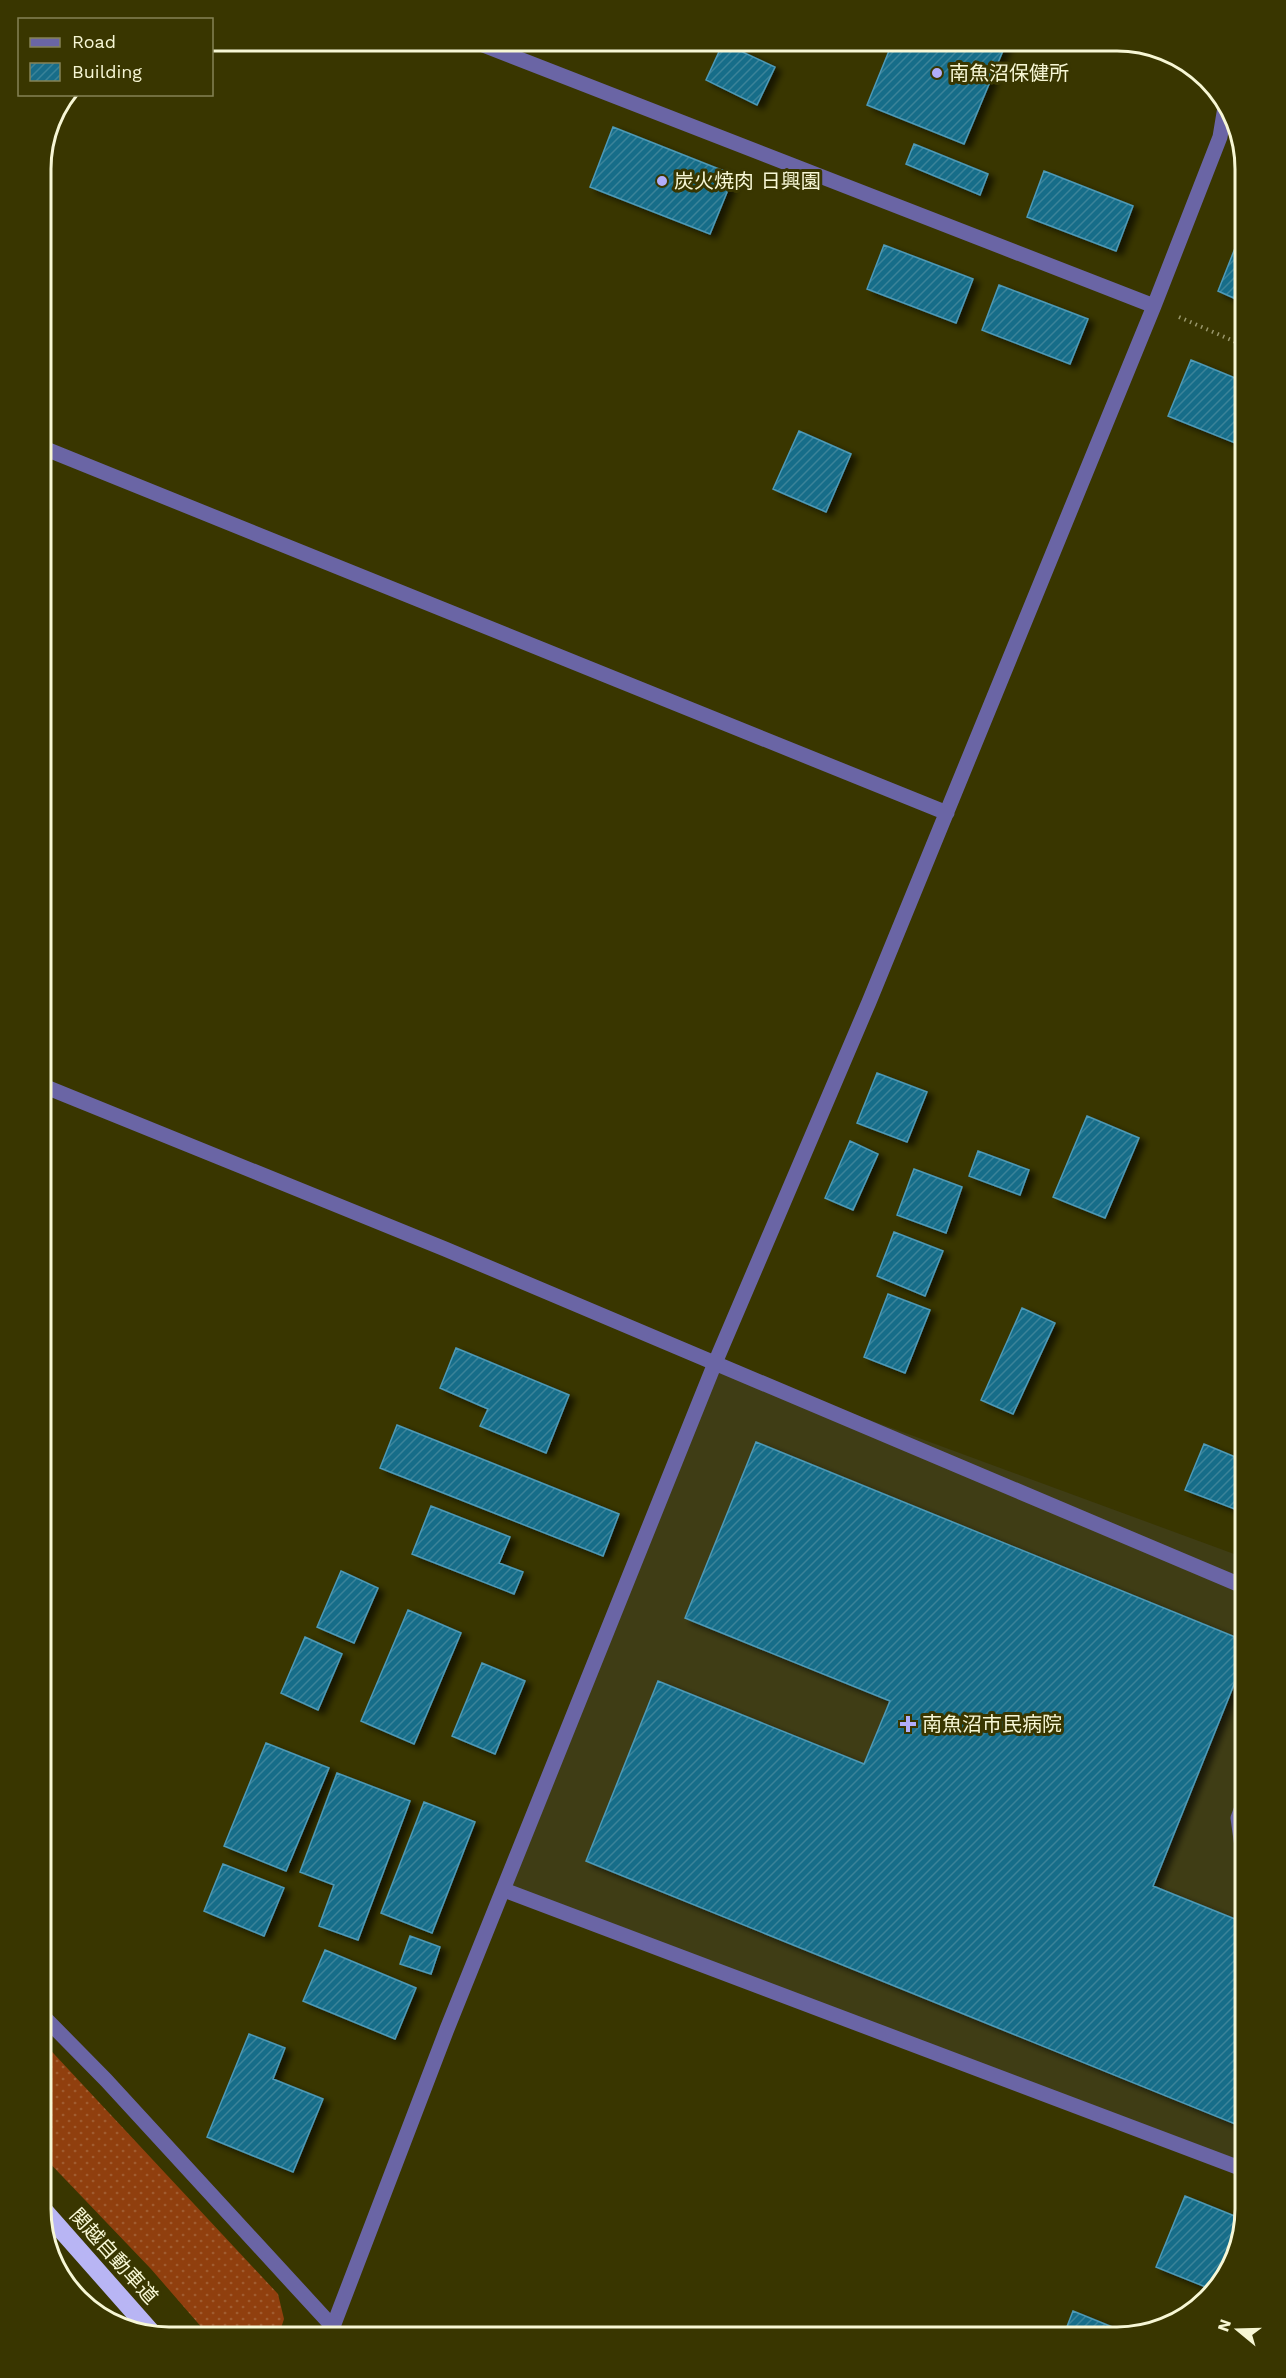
<svg xmlns="http://www.w3.org/2000/svg" width="1286" height="2378" font-family="'Work Sans','Noto Sans JP',sans-serif">
<style>
.built{fill:#3f3d15}
.grass{fill:url(#grass-dots)}
.building{fill:url(#building-hatch);stroke:#4d9ab8;stroke-width:1.5;filter:url(#shadow)}
.lines{fill:none;stroke-linecap:round;stroke-linejoin:round}
.path{stroke:#99976b;stroke-width:4;stroke-dasharray:1.5 4.5;stroke-linecap:butt}
.minor{stroke:#6a65a5;stroke-width:15}
.highway{stroke:#b8b5f4;stroke-width:18}
.poi-dot{fill:#b1adfa;stroke:#393600;stroke-width:2}
.labels{text-anchor:middle;stroke-width:6;stroke-linejoin:round;paint-order:stroke}
.poi-label{font-size:20px;fill:#f7f7d5;stroke:#393600;text-anchor:start}
.street-label{font-size:20px;fill:#f7f7d5;stroke:#393600}
.rim{fill:none;stroke:#f7f7d5;stroke-width:3}
</style>
<defs>
<pattern id="grass-dots" width="8" height="8" patternUnits="userSpaceOnUse" patternTransform="scale(1.5)"><rect width="8" height="8" fill="#903f0e"/><path d="M2 2h.1M6 6h.1" fill="none" stroke="#a05c30" stroke-width="1.8" stroke-linecap="round"/></pattern>
<pattern id="building-hatch" width="6" height="6" patternUnits="userSpaceOnUse" patternTransform="scale(1.5)"><rect width="6" height="6" fill="#186d89"/><path d="M-1 1l2-2M0 6l6-6M5 7l2-2" fill="none" stroke="#3a8399"/></pattern>
<filter id="shadow"><feDropShadow dx="6" dy="4" stdDeviation="3" flood-color="#0009"/></filter>
</defs>
<rect width="100%" height="100%" fill="#393600"/>
<path class="built" d="M715,1363L1245,1558V2171L504,1890Z"/>
<path class="grass" d="M41,2040L278,2294L284,2319L278,2337H210L151,2269L41,2154Z"/>
<path class="building" d="M893,41H1007L964,144L867,105Z
M723,43L775,67L757,105L706,80Z
M613,127L734,175L710,234L590,187Z
M914,144L988,174L980,195L906,164Z
M1044,171L1133,206L1116,251L1027,217Z
M1245,223V303L1218,291Z
M884,245L973,279L956,323L867,289Z
M999,285L1088,319L1070,364L982,330Z
M1191,360L1245,382V447L1168,416Z
M799,431L851,454L826,512L773,489Z
M877,1073L927,1092L907,1142L857,1123Z
M1087,1116L1139,1138L1105,1218L1053,1197Z
M850,1141L878,1154L853,1210L825,1198Z
M978,1151L1029,1170L1020,1195L969,1176Z
M914,1169L962,1187L946,1233L897,1215Z
M894,1232L943,1251L925,1296L877,1276Z
M888,1294L930,1310L905,1373L864,1357Z
M1022,1308L1055,1323L1013,1414L981,1400Z
M456,1348L569,1395L546,1453L480,1426L488,1409L440,1388Z
M397,1425L619,1514L603,1556L380,1468Z
M756,1442L1245,1641V1657L1153,1886L1245,1923V2128L586,1861L658,1681L864,1764L890,1701L685,1618Z
M1204,1444L1245,1461V1513L1185,1490Z
M431,1506L510,1537L499,1563L523,1572L514,1594L412,1554Z
M341,1571L378,1588L354,1643L317,1627Z
M408,1610L461,1633L414,1744L361,1721Z
M305,1637L342,1654L318,1710L281,1693Z
M482,1663L525,1681L495,1754L452,1736Z
M266,1743L329,1768L286,1871L224,1846Z
M337,1773L410,1801L358,1940L319,1926L334,1885L300,1872Z
M424,1802L475,1822L432,1933L381,1913Z
M223,1864L284,1888L264,1936L204,1911Z
M410,1936L440,1947L431,1974L400,1964Z
M325,1950L416,1988L395,2039L303,2001Z
M249,2034L285,2048L273,2079L323,2099L293,2172L207,2137Z
M1185,2196L1242,2219L1224,2280L1213,2290L1156,2267Z
M1073,2311L1132,2335L1117,2338L1063,2337Z"/>
<g class="lines">
<path class="path" d="M1179,317L1245,346"/>
<path class="minor" d="M473,41L1154,306
M41,447L947,813
M41,1085L445,1249L1245,1587
M1245,1868L1238,1818L1245,1799
M504,1890L1245,2170
M41,2014L106,2080L333,2327
M329,2337L447,2029L715,1363L869,1002L1154,306L1220,137L1225,107"/>
<path class="highway" d="M41,2207L154,2335"/>
</g>
<g class="poi-dot">
<circle cx="937" cy="73" r="6"/>
<circle cx="662" cy="181" r="6"/>
<path d="M905 1715h6v6h6v6h-6v6h-6v-6h-6v-6h6z"/>
</g>
<g class="labels">
<g class="poi-label">
<text x="949" y="80">南魚沼保健所</text>
<text x="674" y="188">炭火焼肉 日興園</text>
<text x="922" y="1731">南魚沼市民病院</text>
</g>
<g class="street-label">
<text transform="translate(114 2256) rotate(48)" y="7">関越自動車道</text>
</g>
</g>
<path d="M0 0H1286V2378H0ZM169 51H1117A118 118 0 0 1 1235 169V2209A118 118 0 0 1 1117 2327H169A118 118 0 0 1 51 2209V169A118 118 0 0 1 169 51Z" fill="#393600" fill-rule="evenodd"/>
<path class="rim" d="M169 51H1117A118 118 0 0 1 1235 169V2209A118 118 0 0 1 1117 2327H169A118 118 0 0 1 51 2209V169A118 118 0 0 1 169 51Z"/>
<rect x="18" y="18" width="195" height="78" fill="#393600" stroke="#858355" stroke-width="1.5"/>
<rect x="30" y="38" width="30" height="9" fill="#6a65a5" stroke="#858355" stroke-width="1.5"/>
<text x="72" y="48" font-size="18" fill="#f7f7d5">Road</text>
<rect x="30" y="63" width="30" height="18" fill="url(#building-hatch)" stroke="#858355" stroke-width="1.5"/>
<text x="72" y="78" font-size="18" fill="#f7f7d5">Building</text>
<g transform="translate(1238 2330) rotate(289)" stroke="#393600" stroke-width="4.5" paint-order="stroke">
<path d="M0-4.5L10 22L0 15L-10 22Z" fill="#f7f7d5"/>
<text y="-9" font-size="16" font-weight="bold" text-anchor="middle" fill="#f7f7d5">N</text>
</g>
</svg>
